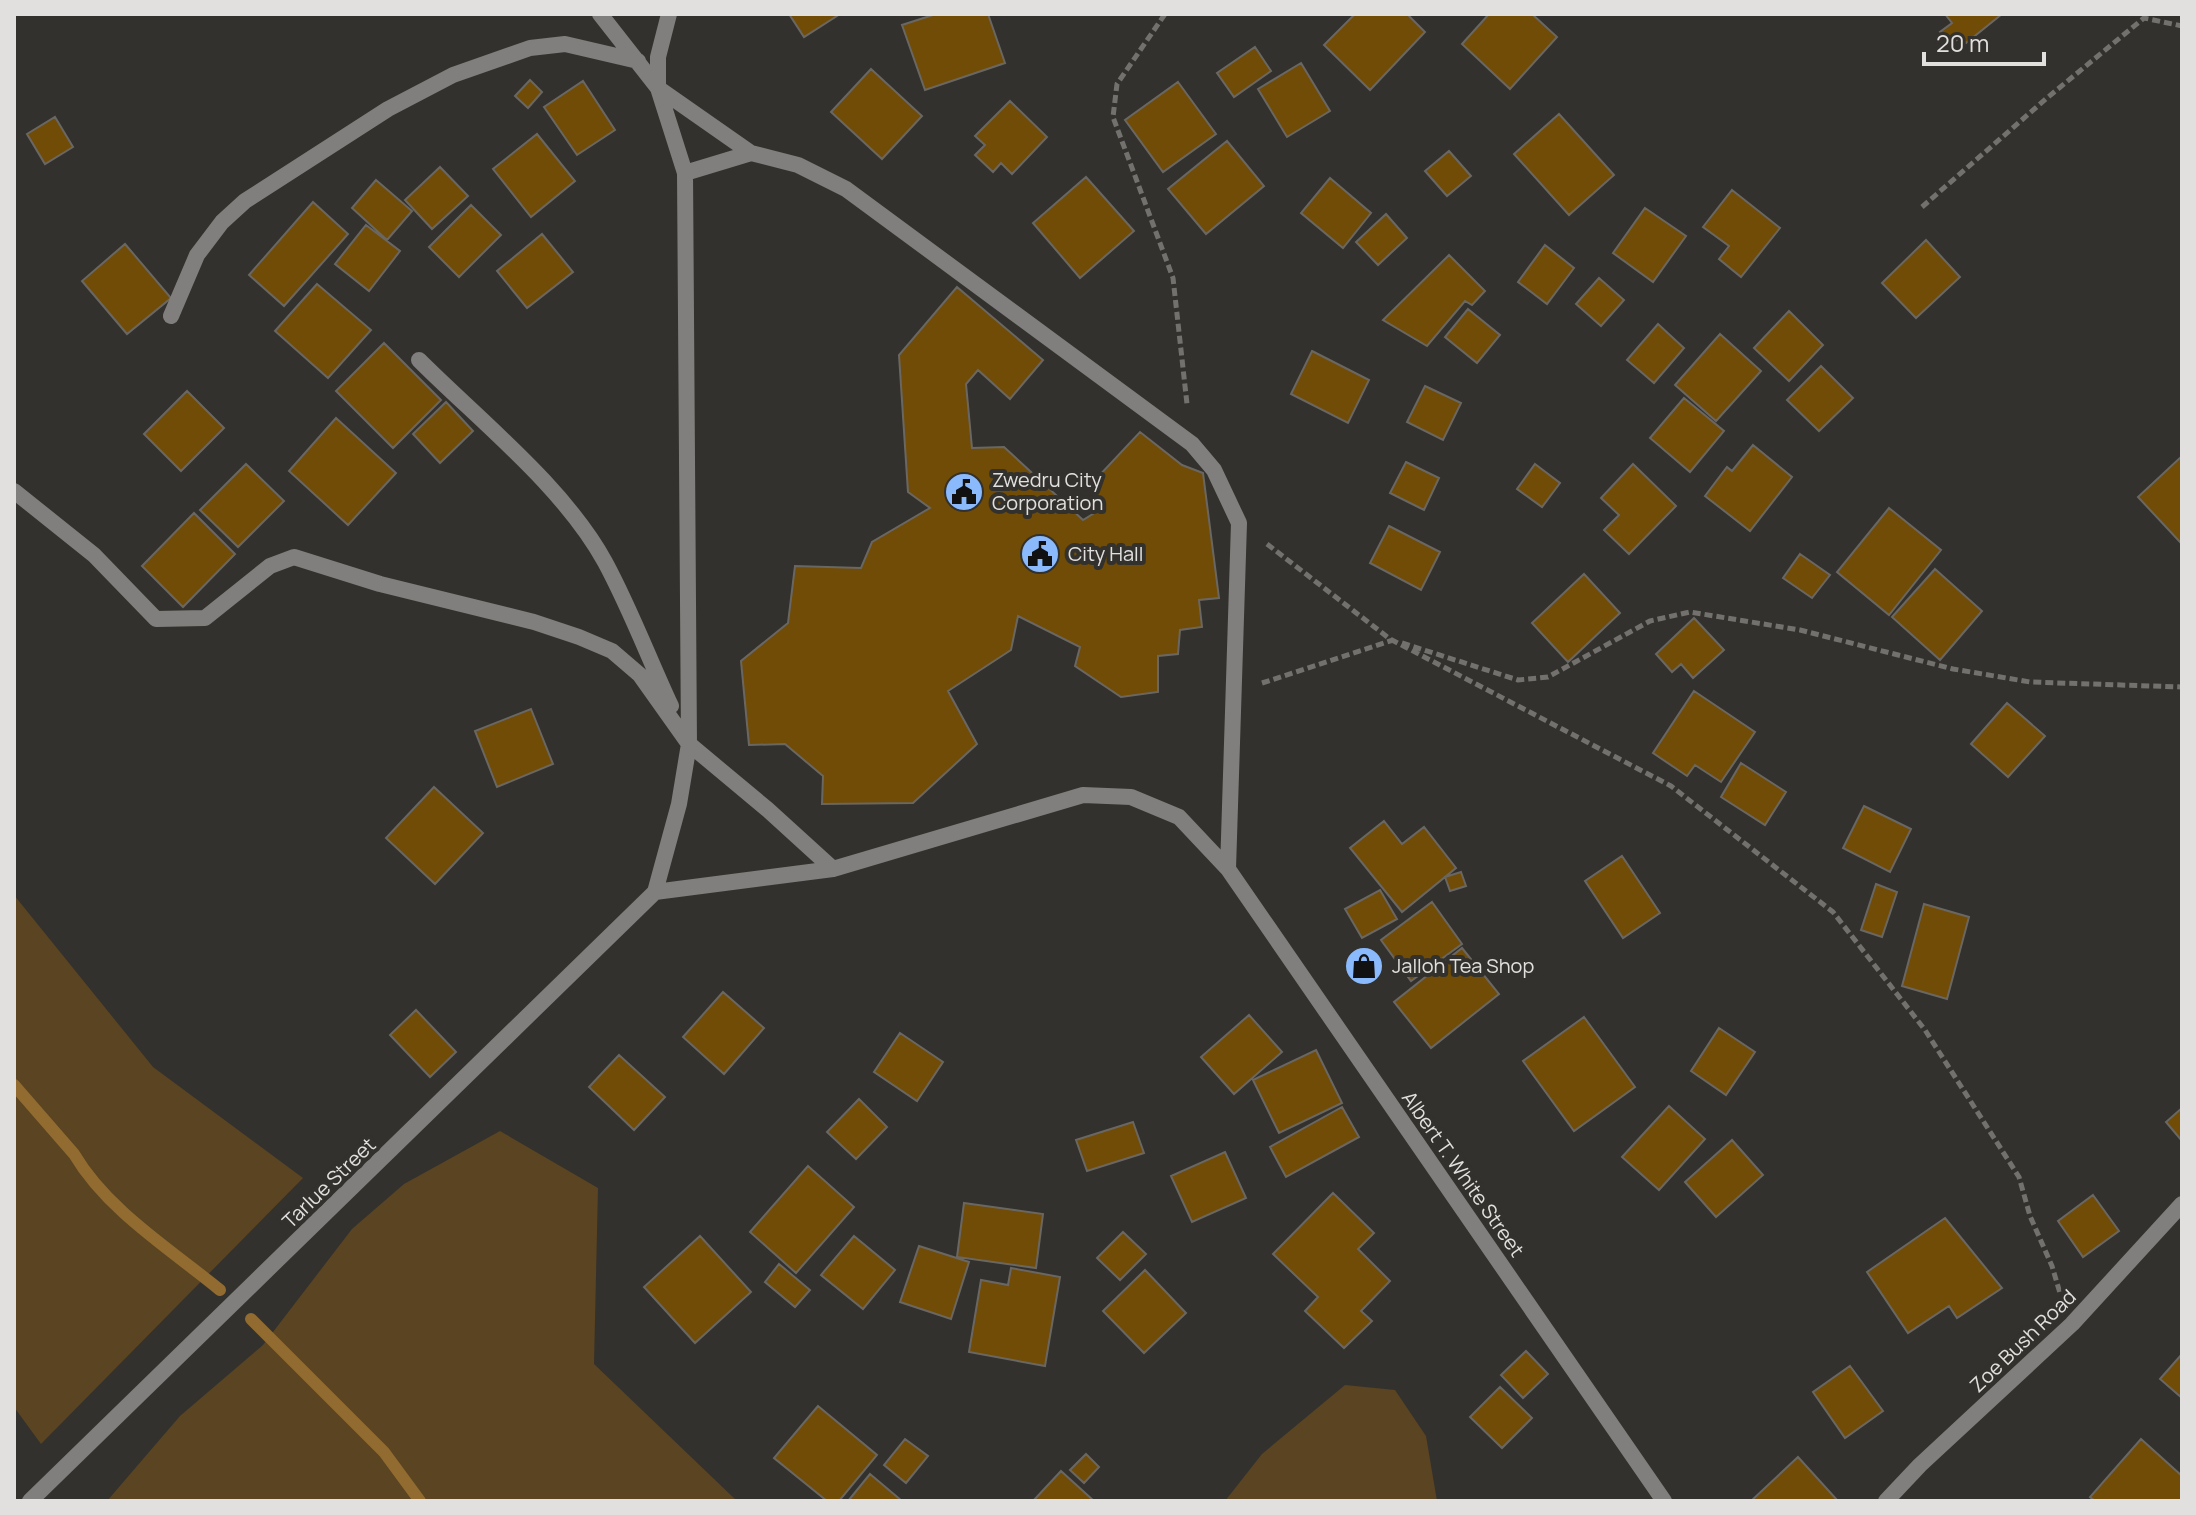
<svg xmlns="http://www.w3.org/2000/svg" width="2196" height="1515" font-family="Manrope,sans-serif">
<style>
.green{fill:#5a4422}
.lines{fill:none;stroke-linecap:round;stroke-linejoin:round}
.stream{stroke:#916b2f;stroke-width:12}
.building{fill:#704c06;stroke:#6a6763;stroke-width:2}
.path{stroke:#73716e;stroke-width:5;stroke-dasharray:8 4;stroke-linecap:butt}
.minor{stroke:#807f7d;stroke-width:16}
.labels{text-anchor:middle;stroke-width:8;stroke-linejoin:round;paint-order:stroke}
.poi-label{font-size:20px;fill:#e1e0de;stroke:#33312d;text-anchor:start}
.street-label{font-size:20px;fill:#e1e0de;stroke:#33312d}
</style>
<rect width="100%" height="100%" fill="#33312d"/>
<path class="green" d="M14,895L153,1067L303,1178L41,1444L14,1407Z
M500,1131L598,1188L594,1364L737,1501H107L180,1416L263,1345L352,1229L404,1184Z
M1345,1385L1395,1390L1426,1436L1437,1501H1225L1262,1454Z"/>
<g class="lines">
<path class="stream" d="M14,1085L74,1154C107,1210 170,1249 220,1290
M251,1319L384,1452L420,1501"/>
</g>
<path class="building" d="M789,14H840L804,37Z
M936,14H988L1005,63L925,90L902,25Z
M1355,14H1407L1425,32L1370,90L1324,45Z
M1489,14H1532L1557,37L1510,89L1462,44Z
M1945,14H2002L1966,43L1961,37L1951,44L1940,32L1952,23Z
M1255,47L1271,71L1234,97L1217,73Z
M1301,63L1330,111L1287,137L1258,89Z
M871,69L922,116L882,159L831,112Z
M530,80L542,92L528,108L515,96Z
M583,81L615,130L577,155L544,107Z
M1178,82L1216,134L1163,172L1125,120Z
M1010,101L1047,137L1012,174L1001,163L993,172L975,155L985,145L975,136Z
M1559,114L1614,175L1569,215L1514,154Z
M55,117L73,147L45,164L27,134Z
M537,134L575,181L531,217L493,169Z
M1227,141L1264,186L1206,234L1168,189Z
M1449,151L1471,176L1447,196L1425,171Z
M440,167L468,196L432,229L405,200Z
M1086,177L1134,231L1080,278L1033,223Z
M1330,178L1371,213L1343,248L1301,213Z
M376,180L412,211L387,240L352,208Z
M1732,190L1780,228L1741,277L1719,259L1729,246L1703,227Z
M313,202L348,234L284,306L249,275Z
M471,205L501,235L459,277L429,247Z
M1645,208L1686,236L1653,282L1613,253Z
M1386,214L1407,238L1378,265L1356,242Z
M366,225L400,251L369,291L335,264Z
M542,234L573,272L527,308L497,271Z
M1926,240L1960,277L1916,318L1882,283Z
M125,244L171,298L127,334L82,281Z
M1545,245L1574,268L1547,304L1518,282Z
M1449,255L1485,291L1472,305L1465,301L1427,346L1383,320Z
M1599,278L1624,300L1601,326L1576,304Z
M317,284L371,330L328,378L275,331Z
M957,287L1043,360L1010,399L978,370L966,384L972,448L1004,447L1083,520L1096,512L1094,481L1140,432L1182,465L1203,473L1219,598L1199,600L1202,627L1180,630L1178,654L1158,656V692L1121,697L1075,666L1080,647L1018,616L1011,650L948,691L977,744L913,803L822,804L823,776L785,744L749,745L741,661L788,623L795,566L861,568L872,542L930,508L908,492L899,355Z
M1468,309L1500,335L1477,363L1445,337Z
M1789,311L1823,345L1789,381L1754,348Z
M1658,324L1684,348L1654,383L1627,360Z
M1720,334L1761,371L1716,421L1675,385Z
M384,343L441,400L393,448L336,391Z
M1312,351L1369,380L1348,423L1291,394Z
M1821,366L1853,398L1819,431L1787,400Z
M1425,386L1461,403L1443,440L1407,422Z
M187,391L224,428L181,471L144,434Z
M1684,398L1724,431L1690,472L1650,438Z
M446,402L473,431L440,463L413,434Z
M336,418L396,473L348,525L289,471Z
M1753,445L1792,477L1750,531L1705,496L1727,467L1732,471Z
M2182,456V540L2180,542L2138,497Z
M1406,462L1439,478L1424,510L1390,493Z
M246,464L284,501L238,547L200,510Z
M1535,464L1560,483L1542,507L1517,489Z
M1633,464L1676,506L1629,554L1604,530L1619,515L1601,498Z
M1889,508L1941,550L1889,615L1837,572Z
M194,513L235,554L183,607L142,566Z
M1389,526L1440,552L1421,590L1370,563Z
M1800,554L1830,575L1812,598L1783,578Z
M1935,569L1982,611L1940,660L1892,617Z
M1584,574L1620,613L1568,662L1532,623Z
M1694,618L1724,650L1693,678L1681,664L1672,672L1656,654Z
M1694,691L1755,732L1721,782L1695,765L1687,776L1653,753Z
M2007,703L2045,736L2008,777L1971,744Z
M531,709L553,764L497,787L475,731Z
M1741,763L1786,792L1765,825L1721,797Z
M434,787L483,833L435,884L386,838Z
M1864,806L1911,829L1890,872L1843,848Z
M1384,821L1402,844L1424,827L1456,868L1402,912L1350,848Z
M1622,856L1660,913L1623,938L1585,881Z
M1461,872L1466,886L1450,891L1445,877Z
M1876,884L1897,892L1882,937L1861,930Z
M1380,890L1397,919L1362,938L1345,909Z
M1432,902L1462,944L1411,981L1381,940Z
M1924,904L1969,917L1947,999L1902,986Z
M1462,948L1499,994L1431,1048L1394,1002Z
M1364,949L1381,969L1367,982L1349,962Z
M723,992L764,1028L724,1074L683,1037Z
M416,1010L456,1052L430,1077L390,1035Z
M1249,1015L1282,1052L1234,1094L1201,1057Z
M1584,1017L1635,1087L1574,1131L1523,1061Z
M1719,1028L1755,1052L1726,1095L1691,1071Z
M900,1033L943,1062L917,1101L874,1072Z
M1316,1050L1342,1103L1279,1133L1253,1080Z
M619,1055L665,1097L634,1130L589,1087Z
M859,1099L887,1127L856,1159L827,1132Z
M1669,1106L1705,1139L1659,1190L1622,1157Z
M1342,1107L1359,1137L1286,1177L1270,1147Z
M2182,1108V1141L2166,1122Z
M1133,1122L1144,1153L1087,1171L1076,1140Z
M1732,1140L1763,1175L1716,1217L1685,1182Z
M1225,1152L1246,1198L1192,1222L1171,1176Z
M808,1166L854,1207L796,1273L750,1232Z
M1333,1193L1374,1233L1358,1249L1390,1281L1361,1311L1372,1321L1344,1348L1305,1311L1318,1297L1273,1254Z
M2093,1195L2119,1231L2083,1257L2058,1221Z
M964,1203L1043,1214L1036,1268L957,1257Z
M1945,1218L2002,1288L1957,1318L1949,1306L1908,1333L1867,1272Z
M1123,1232L1146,1254L1120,1280L1097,1258Z
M700,1236L751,1292L695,1343L644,1287Z
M854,1236L895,1270L863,1309L821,1275Z
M919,1246L969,1262L951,1319L900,1302Z
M779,1264L810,1290L795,1307L765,1282Z
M1011,1268L1060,1277L1045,1366L969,1352L981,1280L1008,1285Z
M1145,1270L1186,1313L1144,1353L1103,1311Z
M1526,1351L1548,1374L1523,1398L1501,1375Z
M2182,1354V1398L2160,1379Z
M1850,1366L1883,1411L1845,1438L1813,1392Z
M1500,1387L1532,1418L1502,1448L1470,1417Z
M818,1406L877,1455L839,1501H827L774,1458Z
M905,1439L928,1456L906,1483L884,1465Z
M2141,1439L2182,1476V1501H2095L2090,1497Z
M1086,1454L1099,1467L1084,1483L1070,1470Z
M1798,1457L1838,1501H1751Z
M1061,1471L1094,1501H1033Z
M870,1474L902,1501H848Z"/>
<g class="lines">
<path class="path" d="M1165,14L1117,84L1113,117L1173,278L1187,404
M1922,207L2047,98L2144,18L2182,26
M1267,544L1390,639L1671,786L1833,912L1925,1030L2019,1177L2030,1216L2052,1266L2060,1293
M1402,643L1518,680L1548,677L1650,621L1690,612L1800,630L1953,669L2030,682L2182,687
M1262,683L1393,640"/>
<path class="minor" d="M600,14L658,88L685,173L751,153L798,165L846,189L1192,444L1214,470L1239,523L1228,869
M669,14L658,57V88L751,153
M171,316L197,255L222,222L245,201L388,109L453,75L530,48L565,44L638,61
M419,360C480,421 564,487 605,562C630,608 649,659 671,706
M14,491L94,555L156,619L205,618L270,566L294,557L380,584L534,622L579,637L612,651L640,675L689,744L767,809L833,869
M655,892L833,869L1083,795L1131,797L1179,817L1228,869L1664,1501
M655,892L679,804L689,744L685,173
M30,1501L655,892
M1886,1501L1920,1465L2072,1324L2182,1204"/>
</g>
<defs>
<symbol id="civic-disc" viewBox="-11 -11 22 22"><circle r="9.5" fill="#8abafc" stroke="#33312d"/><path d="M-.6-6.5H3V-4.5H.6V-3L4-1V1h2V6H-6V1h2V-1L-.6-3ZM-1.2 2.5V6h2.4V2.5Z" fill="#111"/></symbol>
<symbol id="shop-disc" viewBox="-11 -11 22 22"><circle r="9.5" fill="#8abafc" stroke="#33312d"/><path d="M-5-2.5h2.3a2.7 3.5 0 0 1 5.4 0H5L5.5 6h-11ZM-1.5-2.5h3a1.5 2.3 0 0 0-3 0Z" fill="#111"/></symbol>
</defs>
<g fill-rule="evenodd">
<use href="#civic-disc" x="942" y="470" width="44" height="44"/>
<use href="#civic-disc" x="1018" y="532" width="44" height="44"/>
<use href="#shop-disc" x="1342" y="944" width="44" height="44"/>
</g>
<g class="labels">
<g class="poi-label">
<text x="992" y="487">Zwedru City<tspan x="992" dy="23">Corporation</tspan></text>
<text x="1068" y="561">City Hall</text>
<text x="1392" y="973">Jalloh Tea Shop</text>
</g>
<g class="street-label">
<text transform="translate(1463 1174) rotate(55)" y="7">Albert T. White Street</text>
<text transform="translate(329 1183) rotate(-44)" y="7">Tarlue Street</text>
<text transform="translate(2023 1341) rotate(-44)" y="7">Zoe Bush Road</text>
</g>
</g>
<rect width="2196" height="1515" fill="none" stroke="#e1e0de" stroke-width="32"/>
<path d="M1924 52v12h120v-12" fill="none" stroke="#e1e0de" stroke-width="4"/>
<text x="1936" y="52" font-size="24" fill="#e1e0de" stroke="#33312d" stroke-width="6" paint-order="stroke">20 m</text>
</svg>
